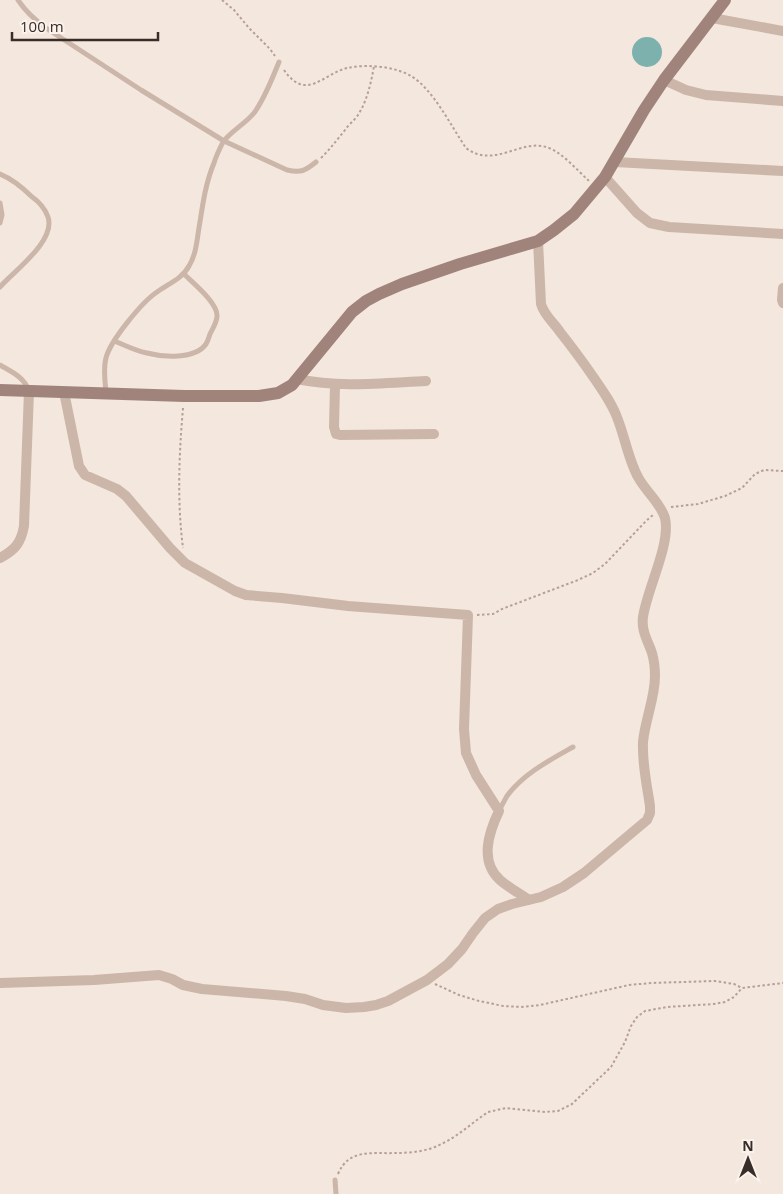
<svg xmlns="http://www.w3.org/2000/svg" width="783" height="1194" font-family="'Open Sans',sans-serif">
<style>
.water{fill:#7cb1ae}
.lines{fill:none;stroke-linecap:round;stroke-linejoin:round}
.path{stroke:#b89f94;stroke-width:2;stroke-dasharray:2.5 2.5;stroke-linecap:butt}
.lane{stroke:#ccb6a9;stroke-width:5}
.street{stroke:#ccb6a9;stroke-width:10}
.secondary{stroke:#a0847b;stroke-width:12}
</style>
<rect width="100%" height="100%" fill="#f3e7de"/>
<path class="water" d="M632 52a15 15 0 1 1 30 0a15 15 0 1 1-30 0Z"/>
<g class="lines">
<path class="path" d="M222,0L234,10L249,28L270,49L275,56
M284,70C306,102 323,74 347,68C366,64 394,66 411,76C433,89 451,126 466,148C494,169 520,139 546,147C561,151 577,170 589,181
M321,158C330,149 337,140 345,130C348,125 354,121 358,115C367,101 371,83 374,66
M183,408C179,455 177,501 183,548
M671,507L698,504L725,496L742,488L755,474L764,470L783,471
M477,615L493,614L502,609L578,580L593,573L605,564L646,521L653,515
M435,984L459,995L479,1001L503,1006L521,1007L540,1005L629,985L651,983L715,981L734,984L742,988L783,983
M338,1174C349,1148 372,1154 395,1153C406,1153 419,1152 429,1149C452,1142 469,1125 488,1112L506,1108L545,1112L558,1111L572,1104L611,1067L625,1042L631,1026L637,1017L645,1011L667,1007L714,1004L725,1002L734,997L742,988"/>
<path class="lane" d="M18,0C26,12 35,20 46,28L141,90L224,141L287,170C301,173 305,171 316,162
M0,174C12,179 22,187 31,196C38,201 45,208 48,217C56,241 14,271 0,287
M0,203L2,215L0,223
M114,341C125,345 136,351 147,353C162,357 195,360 206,344C208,341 209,337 210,334C213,328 217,322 217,316C218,303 192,282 184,274
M0,365C12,372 24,377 29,391
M106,392C105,381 103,369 106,358C110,341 142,302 157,292C168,284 182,279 189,266C197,253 197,237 200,222C203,202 206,182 214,163C216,156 220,148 223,142C231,131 245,124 254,113C265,98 272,79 279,62
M499,810C502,806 504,801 507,796C523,774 550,760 573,747
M335,1180L336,1194"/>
<path class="street" d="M712,18L783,31
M664,80L686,90L706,95L783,101
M615,162L783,171
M605,177L637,213L650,223L669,227L783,234
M783,288L782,300L783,303
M297,379C340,388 383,383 426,381
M335,385L334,427L336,434L340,435L434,434
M64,392L79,466L85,475L117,489L126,496L170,548L185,563L235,591L246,595L282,598L348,606L468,615L464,729L466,753L476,775L499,811C489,832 479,861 500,880C508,887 519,893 529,900
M0,558C15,550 21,543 24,526L29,391
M0,983L94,980L159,975L172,979L183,985L202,989L286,996L305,999L323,1005L346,1008L364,1007L376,1005L388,1001L427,980L448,964L462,949L473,933L485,918L498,909L512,904L541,897L563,887L584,873L647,820L650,813V806C647,785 642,764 643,742C645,720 655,698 655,676C655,668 654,660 652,653C648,641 641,631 643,617C647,589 671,544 665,518C660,502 646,492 638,477C629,461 625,438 618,420C613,405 603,391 594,378C583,362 572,347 560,332C554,323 544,315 541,304L538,241"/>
<path class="secondary" d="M0,390L184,396H259L278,393L292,385L352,312L366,301L379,294L402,284L460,264L538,241L554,230L574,214L605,177L644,110L664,80L725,0"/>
</g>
<g transform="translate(748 1159)" stroke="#faf2eb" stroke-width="4" paint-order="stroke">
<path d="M0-4L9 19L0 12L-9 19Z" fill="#392d29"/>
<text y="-8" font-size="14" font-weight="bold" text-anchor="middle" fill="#392d29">N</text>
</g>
<path d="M12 32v8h146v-8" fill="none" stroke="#392d29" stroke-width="2.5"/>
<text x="20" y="32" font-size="15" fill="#392d29" stroke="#faf2eb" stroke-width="4" paint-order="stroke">100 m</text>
</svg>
